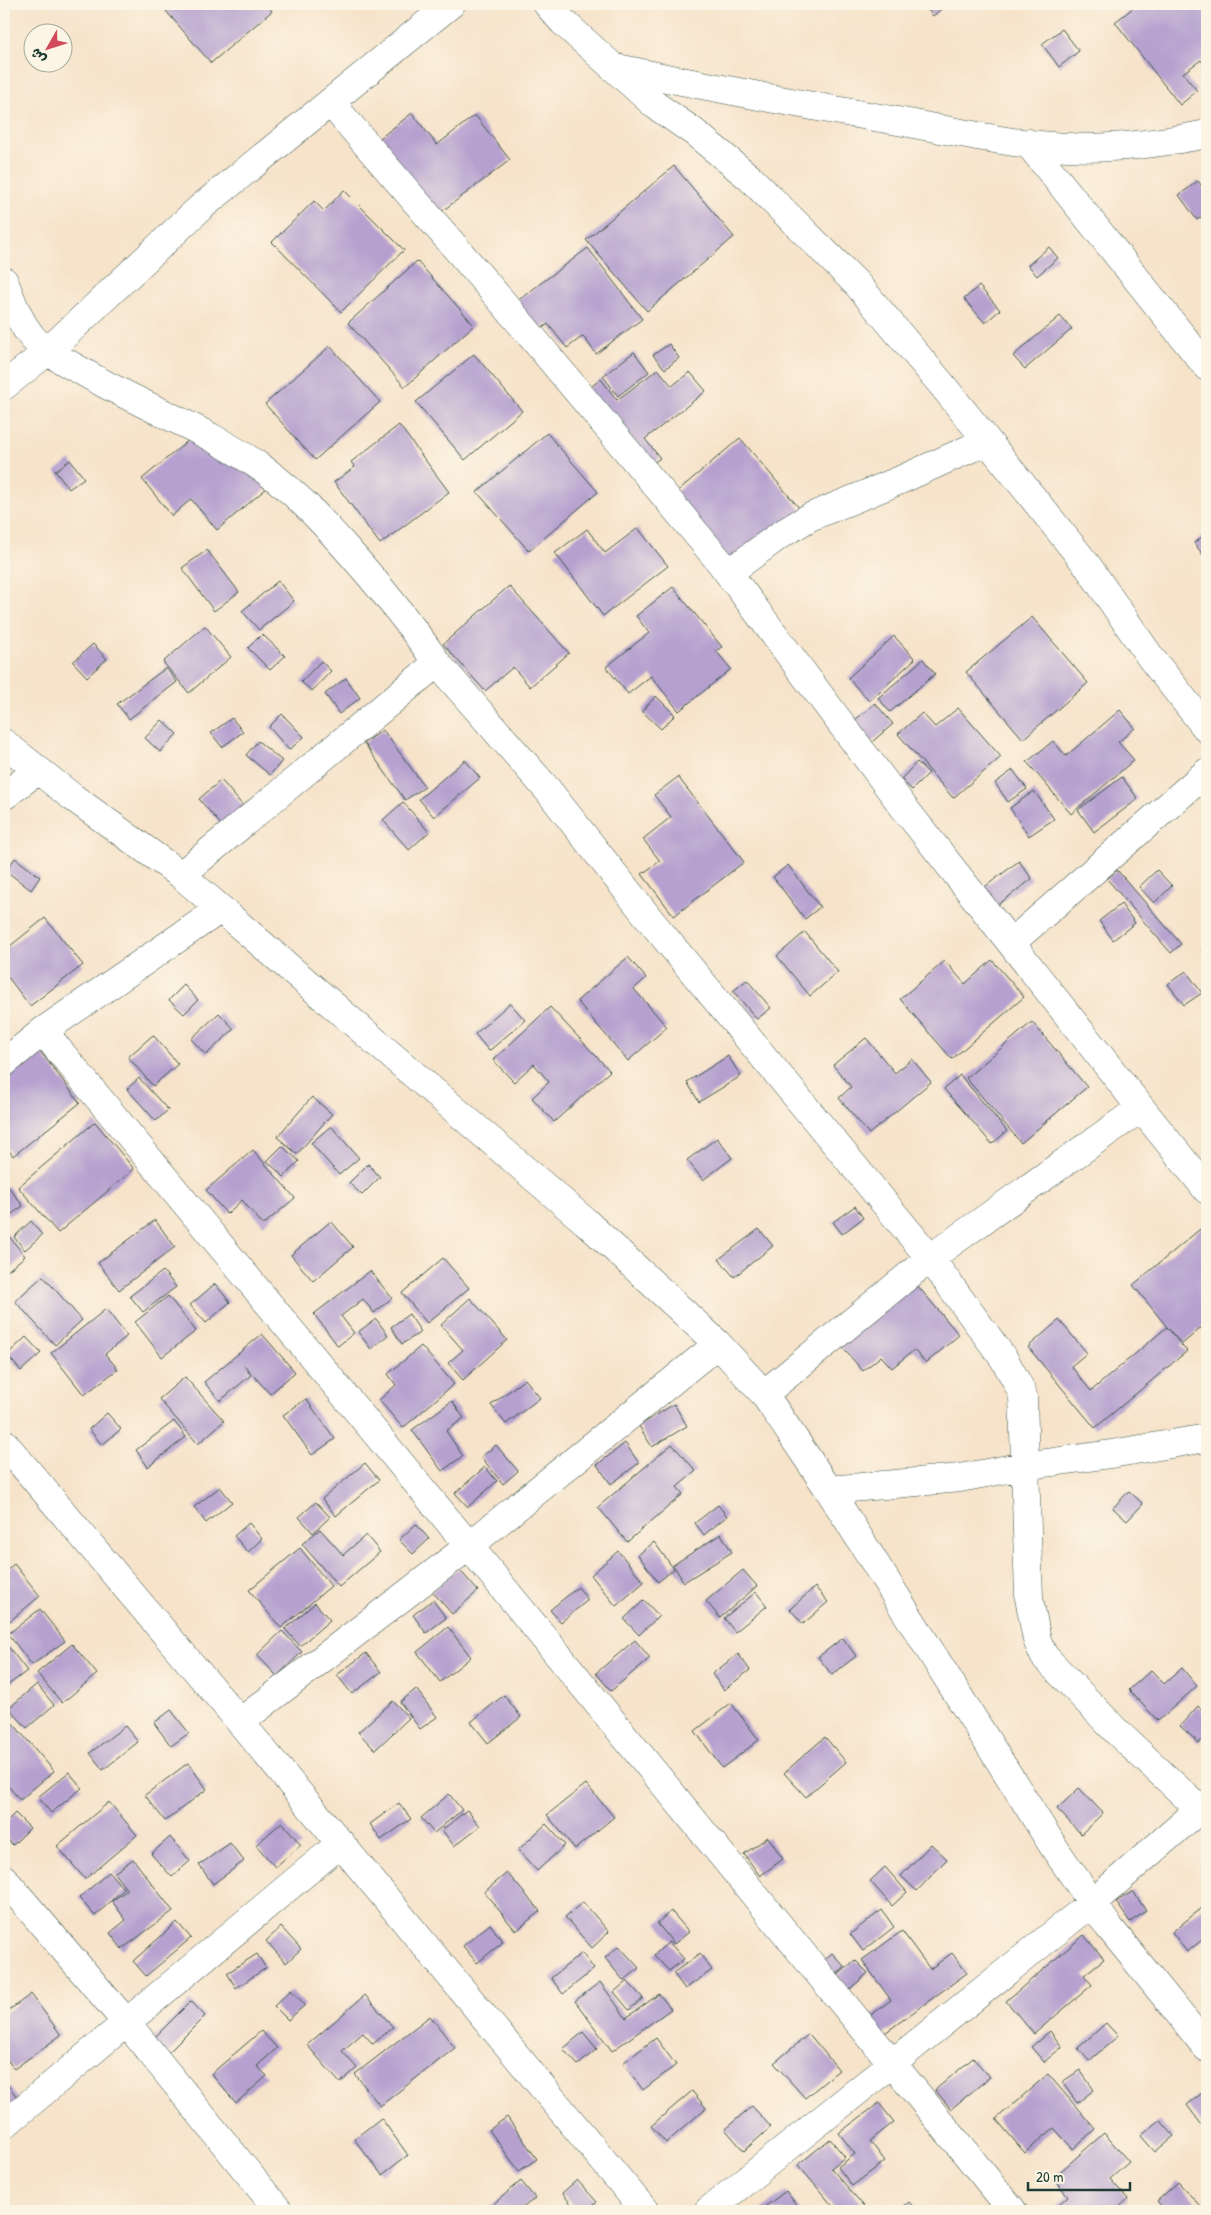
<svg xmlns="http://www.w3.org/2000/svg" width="1211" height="2215" font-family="'Patrick Hand','Playpen Sans Arabic',sans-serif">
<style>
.building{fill:#b5a0cf}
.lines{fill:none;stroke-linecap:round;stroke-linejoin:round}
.minor-casing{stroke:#3f564a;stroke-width:29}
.minor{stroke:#fff;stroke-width:28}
</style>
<rect width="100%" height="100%" fill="#fcf5e5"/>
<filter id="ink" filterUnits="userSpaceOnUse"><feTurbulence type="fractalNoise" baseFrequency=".02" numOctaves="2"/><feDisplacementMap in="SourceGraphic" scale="10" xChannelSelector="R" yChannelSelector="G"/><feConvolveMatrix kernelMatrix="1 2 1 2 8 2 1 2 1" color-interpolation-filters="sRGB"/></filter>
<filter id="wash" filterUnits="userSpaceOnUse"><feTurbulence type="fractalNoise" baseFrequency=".0096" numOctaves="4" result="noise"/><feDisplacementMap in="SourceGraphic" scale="20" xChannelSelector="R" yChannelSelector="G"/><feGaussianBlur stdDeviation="1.12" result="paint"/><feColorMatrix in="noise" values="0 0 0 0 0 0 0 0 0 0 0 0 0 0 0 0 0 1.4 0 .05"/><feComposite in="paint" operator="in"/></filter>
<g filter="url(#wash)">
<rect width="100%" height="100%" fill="#f6e3ca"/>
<g id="blocks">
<path class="building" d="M160,4H266L272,11L211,63Z
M923,4H947L933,16Z
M1138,4H1207V68L1201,60L1183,73L1197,91L1180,105L1115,22Z
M1062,29L1079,51L1059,67L1042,44Z
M412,113L437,145L475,115L510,160L433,218L375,142Z
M674,166L734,237L647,311L586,240Z
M1198,181L1207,193V213L1197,220L1179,195Z
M344,190L404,250L341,312L272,242L314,201L324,211Z
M1049,247L1058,258L1037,276L1028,265Z
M588,248L642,319L596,354L583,336L567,348L548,324L527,339L505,310Z
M417,261L474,325L405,387L348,323Z
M979,286L1000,310L985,323L964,299Z
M1060,316L1072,329L1025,369L1013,356Z
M669,344L679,358L665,369L653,355Z
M330,346L380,402L315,460L265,404Z
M634,352L649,372L618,396L603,376Z
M474,354L522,411L465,460L416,402Z
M658,369L672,386L690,372L706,391L645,439L660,458L644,470L578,397L601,379L617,400Z
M399,425L449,492L380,544L334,482L355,467L351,462Z
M202,429L233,466L250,452L274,482L217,530L191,499L172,516L142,479Z
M547,433L598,492L529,551L477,492Z
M740,438L806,516L733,578L667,500Z
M70,460L84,478L69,489L55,471Z
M638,528L668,566L603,616L555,553L587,529L605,553Z
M1207,533V560L1194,543Z
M207,550L239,592L214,611L182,568Z
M278,581L294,601L259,630L242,611Z
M509,586L569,653L530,687L513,667L485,691L443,644Z
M673,587L722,647L716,651L731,669L679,711L651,676L628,694L606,667L649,633L636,616Z
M1032,617L1088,683L1023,739L966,672Z
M205,626L231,657L189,693L163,662Z
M262,634L285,656L270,670L248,648Z
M894,636L915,659L869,701L848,678Z
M93,644L107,659L87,677L73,662Z
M923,659L935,674L890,712L878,698Z
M321,661L331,671L312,691L301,682Z
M166,668L177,682L129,719L117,704Z
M346,678L360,698L339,714L325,694Z
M656,696L675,715L661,729L642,711Z
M875,703L893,724L866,747L848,726Z
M958,708L1001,757L953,798L898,734L922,713L935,727Z
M1120,710L1135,728L1118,742L1134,760L1071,814L1027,762L1053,741L1066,756Z
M282,714L304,737L289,750L269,727Z
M232,718L243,732L222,747L211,733Z
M162,720L177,734L160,752L145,738Z
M383,730L425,787L405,800L364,743Z
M258,741L282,761L270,775L246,755Z
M465,760L480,778L434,817L419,799Z
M917,762L929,773L912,790L901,779Z
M1013,770L1027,789L1008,802L995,783Z
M678,777L744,862L674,916L642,874L660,861L643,839L671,817L654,795Z
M1122,777L1138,799L1094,832L1078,810Z
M221,780L244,807L222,826L199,799Z
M1034,791L1054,819L1029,836L1010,808Z
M403,802L429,832L409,850L383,820Z
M15,858L40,877L31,890L6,871Z
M1019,861L1032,879L995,907L982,889Z
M788,865L820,907L805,919L773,877Z
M1117,870L1181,944L1171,953L1107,879Z
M1157,870L1172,886L1154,903L1139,887Z
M1121,904L1135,923L1113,940L1099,921Z
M45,918L83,965L30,1006L4,972V951Z
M805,932L838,972L810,996L777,956Z
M1207,946V957L1202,950Z
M628,957L646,978L634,989L667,1027L628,1061L577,1001Z
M992,960L1024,997L952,1059L900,999L945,961L965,984Z
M1186,971L1202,993L1184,1005L1168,984Z
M747,980L771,1008L757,1019L733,991Z
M184,985L198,1000L184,1014L169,1000Z
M510,1003L525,1020L489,1051L475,1034Z
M550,1007L610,1071L554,1122L532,1098L549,1082L534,1064L514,1082L493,1060Z
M219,1013L234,1029L206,1055L191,1039Z
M1032,1022L1087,1087L1021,1143L966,1078Z
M153,1035L178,1064L153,1086L128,1057Z
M866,1038L895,1073L912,1059L931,1082L869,1134L839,1098L851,1087L833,1065Z
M40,1051L80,1103L13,1156L4,1144V1080Z
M728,1056L741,1076L699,1102L687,1082Z
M960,1075L1007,1131L992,1144L944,1089Z
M139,1078L168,1110L156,1121L127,1089Z
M312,1097L332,1114L297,1154L277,1137Z
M95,1122L134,1169L58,1233L18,1187Z
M331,1126L359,1158L339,1175L311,1143Z
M717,1138L732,1158L703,1180L687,1160Z
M282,1146L299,1161L284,1177L267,1161Z
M253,1150L295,1198L263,1225L242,1200L227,1214L206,1190Z
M368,1164L380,1177L362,1195L349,1183Z
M8,1186L23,1206L9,1216L4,1209V1189Z
M855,1206L863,1218L842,1234L833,1222Z
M155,1220L175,1247L119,1290L98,1263Z
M31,1221L42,1235L25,1250L14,1237Z
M331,1221L353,1247L313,1281L291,1255Z
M1205,1225L1207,1228V1323L1181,1345L1187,1351L1095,1428L1028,1347L1059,1320L1087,1353L1071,1366L1091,1391L1167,1327L1180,1343L1133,1285Z
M759,1229L773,1246L734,1277L719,1259Z
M4,1230L25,1256L4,1274Z
M443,1258L469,1288L427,1323L402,1293Z
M901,1266L959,1335L926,1363L914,1350L892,1368L881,1356L863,1371L826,1329Z
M163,1271L176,1287L143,1312L130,1296Z
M370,1271L392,1298L374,1313L363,1299L341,1316L354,1333L338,1346L314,1314Z
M43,1276L82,1320L55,1345L15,1301Z
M215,1284L230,1302L206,1323L190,1305Z
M168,1296L196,1331L162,1357L135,1322Z
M470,1298L507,1340L463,1380L448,1363L463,1350L441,1325Z
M106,1309L127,1336L105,1354L118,1369L84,1395L51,1353Z
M409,1314L421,1332L402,1344L391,1327Z
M376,1319L388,1335L371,1349L358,1332Z
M262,1334L295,1372L270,1394L244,1365L251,1375L220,1401L204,1382Z
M26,1337L41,1353L21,1371L7,1355Z
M421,1346L454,1384L403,1428L379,1400L396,1385L388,1374Z
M185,1377L224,1421L198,1444L159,1399Z
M525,1379L540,1398L506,1424L491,1405Z
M306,1399L335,1439L312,1455L283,1415Z
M452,1401L464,1418L446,1431L463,1456L442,1471L412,1430Z
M674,1404L687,1426L652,1447L639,1426Z
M107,1413L121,1429L102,1445L89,1429Z
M174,1421L186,1437L148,1467L136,1450Z
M625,1443L639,1463L611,1484L597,1465Z
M672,1444L696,1471L677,1487L683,1494L627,1542L598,1507Z
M496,1445L518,1471L503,1484L481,1457Z
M365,1463L379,1480L336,1516L322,1499Z
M485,1467L497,1481L468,1507L455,1493Z
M220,1487L232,1502L206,1523L194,1507Z
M1129,1491L1143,1504L1127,1521L1113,1508Z
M316,1502L330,1517L313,1533L299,1517Z
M718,1505L727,1516L704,1535L695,1523Z
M249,1523L262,1539L248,1552L234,1536Z
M416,1524L429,1539L413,1554L399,1540Z
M320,1529L343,1555L366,1535L380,1552L339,1587L302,1544Z
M721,1534L732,1552L684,1582L673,1565Z
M654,1542L674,1569L658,1582L638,1555Z
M300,1548L331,1586L281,1628L249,1590Z
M618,1551L644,1582L616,1606L591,1575Z
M14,1564L40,1596L4,1626V1573Z
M458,1568L478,1591L452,1614L432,1591Z
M743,1570L757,1586L720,1618L706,1601Z
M578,1587L588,1600L561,1622L550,1610Z
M815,1587L828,1602L803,1624L790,1609Z
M756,1592L767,1606L735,1632L724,1618Z
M433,1600L446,1618L426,1633L413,1615Z
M644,1600L659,1616L639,1635L624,1619Z
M315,1603L330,1620L300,1646L285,1629Z
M40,1609L65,1641L32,1665L8,1634Z
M448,1627L471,1657L440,1682L417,1652Z
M282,1631L302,1652L277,1676L257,1655Z
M843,1638L856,1656L832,1675L818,1657Z
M635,1640L650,1658L611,1691L596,1673Z
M4,1641L27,1671L4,1688Z
M72,1644L97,1674L62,1703L37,1673Z
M366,1653L381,1672L352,1694L337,1675Z
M738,1654L750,1670L724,1690L712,1674Z
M1182,1668L1197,1686L1158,1721L1129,1690L1151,1670L1164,1684Z
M37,1684L54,1705L27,1728L9,1708Z
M416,1689L437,1717L420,1729L400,1702Z
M504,1695L521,1717L488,1743L471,1722Z
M393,1701L409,1718L375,1750L358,1732Z
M731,1703L759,1740L722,1768L695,1731Z
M4,1706L13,1717L10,1720L54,1771L20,1800L4,1781Z
M1198,1706L1207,1715V1734L1199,1743L1180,1726Z
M171,1710L189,1733L171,1746L154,1723Z
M125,1726L138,1742L103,1770L90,1753Z
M825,1737L846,1762L806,1797L784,1773Z
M188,1763L207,1789L165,1821L145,1795Z
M69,1772L82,1788L51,1813L38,1797Z
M586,1784L614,1817L575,1849L547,1815Z
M1079,1788L1103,1813L1081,1834L1057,1809Z
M449,1794L462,1810L434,1833L421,1818Z
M109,1802L137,1835L85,1879L57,1846Z
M399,1803L411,1819L381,1840L370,1824Z
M467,1810L480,1826L454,1846L442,1830Z
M15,1813L30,1828L13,1845L4,1836V1824Z
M282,1822L301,1845L275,1867L256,1845Z
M546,1824L565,1845L537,1871L518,1850Z
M170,1837L190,1861L172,1877L151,1854Z
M768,1837L783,1859L760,1876L744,1854Z
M230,1843L244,1861L213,1884L199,1865Z
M931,1844L947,1859L917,1891L901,1876Z
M133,1859L173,1911L122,1949L110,1933L126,1920L112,1901L127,1890L114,1873Z
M885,1867L907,1892L892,1906L870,1881Z
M109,1872L124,1889L95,1916L79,1898Z
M507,1873L540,1911L516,1931L484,1892Z
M1133,1891L1146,1911L1130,1922L1116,1902Z
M583,1902L609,1932L592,1948L565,1917Z
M1207,1904V1936L1187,1952L1172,1932Z
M882,1910L894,1927L863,1951L850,1934Z
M671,1911L689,1932L674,1944L657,1923Z
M177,1922L191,1938L146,1976L133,1961Z
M490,1924L503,1942L477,1963L463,1946Z
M281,1927L301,1949L286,1963L266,1941Z
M902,1931L930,1969L952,1953L967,1973L874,2041L860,2023L891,2000L862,1960Z
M1084,1935L1104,1959L1084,1975L1092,1985L1034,2034L1006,2001Z
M669,1942L684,1959L669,1971L654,1955Z
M619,1946L639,1968L624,1981L605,1958Z
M582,1953L594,1969L563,1994L551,1978Z
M832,1953L845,1967L831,1980L818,1966Z
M257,1954L266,1968L236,1988L227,1973Z
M700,1954L712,1970L685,1989L673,1973Z
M855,1960L868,1973L849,1990L836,1977Z
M627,1981L643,1998L629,2010L614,1992Z
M600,1982L626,2018L659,1994L671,2009L612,2051L575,2001Z
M291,1990L305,2005L288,2020L274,2006Z
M31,1994L61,2035L14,2069L4,2055V2014Z
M365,1995L393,2027L373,2044L363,2033L342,2051L357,2068L340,2083L307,2045Z
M191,2001L205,2016L164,2057L150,2042Z
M430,2016L455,2048L380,2106L355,2074Z
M1106,2023L1118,2036L1089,2061L1078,2048Z
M261,2031L277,2048L257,2066L267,2076L236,2103L211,2074Z
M1050,2031L1062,2047L1044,2062L1031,2047Z
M583,2032L597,2049L578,2065L563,2049Z
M809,2034L839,2070L805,2098L774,2063Z
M656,2038L676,2065L643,2090L623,2063Z
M973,2058L990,2077L951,2109L935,2090Z
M1080,2070L1094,2090L1077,2103L1062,2082Z
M1048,2074L1095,2129L1073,2149L1054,2128L1025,2153L996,2119Z
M4,2080L20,2101L4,2114Z
M1207,2089V2132L1187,2105Z
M692,2091L706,2108L666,2143L651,2126Z
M879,2103L894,2122L870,2141L885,2161L852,2186L838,2167L855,2154L839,2133Z
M752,2106L771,2127L744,2151L725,2129Z
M507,2117L537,2159L519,2171L489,2130Z
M381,2118L408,2155L382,2175L354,2139Z
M1160,2120L1174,2136L1155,2152L1141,2136Z
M1104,2133L1129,2162L1110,2179L1128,2199L1115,2211H1051L1068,2196L1053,2178Z
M830,2139L845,2157L831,2168L868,2211H837L798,2165Z
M577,2180L597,2202L587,2211H577L562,2193Z
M521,2181L535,2198L519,2211H485Z
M1178,2182L1202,2208L1198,2211H1166L1157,2201Z
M786,2191L801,2211H759Z
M909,2202L917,2211H899Z"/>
</g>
</g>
<g filter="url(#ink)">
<use href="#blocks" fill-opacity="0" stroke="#3f564a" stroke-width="1"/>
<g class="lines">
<defs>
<path id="minor" d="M547,4L563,22L655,105L694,132L750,178L857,284L943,386L1087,565L1151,658L1207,729
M612,67C705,86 798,104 892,120C950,130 1009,145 1068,147C1114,150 1162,143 1207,134
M330,102L511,312L720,562L905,809L1141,1108L930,1258L764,1394
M1028,143L1207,367
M4,281C12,301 19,322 33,338C46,353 66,362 83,372C143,407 209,430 266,471C296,493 321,520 345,547C378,584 409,622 437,663L181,875
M4,386L48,351L200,208L451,4
M728,573L780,535L810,517L898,481L987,441
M437,663L547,789L651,921L930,1258L1004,1359L1018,1384L1023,1396L1029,1598L1037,1640L1044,1656L1117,1732L1207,1816
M4,743L71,796L181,875L586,1222L718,1344L764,1394L829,1490L1055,1849L1109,1927L1207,2048
M4,796L38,770
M1012,942L1207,772
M43,1031L469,1546L1013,2211
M4,1063L43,1031L219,910
M1141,1108L1207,1190
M4,1443L240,1722L645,2211
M829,1490L960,1478L1024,1466L1111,1454L1207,1438
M240,1722L469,1546L718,1344
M4,1879L126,2022L279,2211
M4,2125L341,1843
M708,2211L1092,1903L1200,1809"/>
</defs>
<use href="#minor" class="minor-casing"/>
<use href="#minor" class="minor"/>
</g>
</g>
<rect width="1211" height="2215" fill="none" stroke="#fcf5e5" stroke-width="20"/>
<g transform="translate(48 48) rotate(231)"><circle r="24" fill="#fcf5e5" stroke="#a4ab9e"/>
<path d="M0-4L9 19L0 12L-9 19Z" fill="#d1495b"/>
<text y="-8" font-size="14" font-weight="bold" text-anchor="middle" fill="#1f3d34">ش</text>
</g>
<path d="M1028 2182v8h102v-8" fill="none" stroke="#1f3d34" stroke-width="2.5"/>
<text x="1036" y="2182" font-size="15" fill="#1f3d34" stroke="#fcf5e5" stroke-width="4" paint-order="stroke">20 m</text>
</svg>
